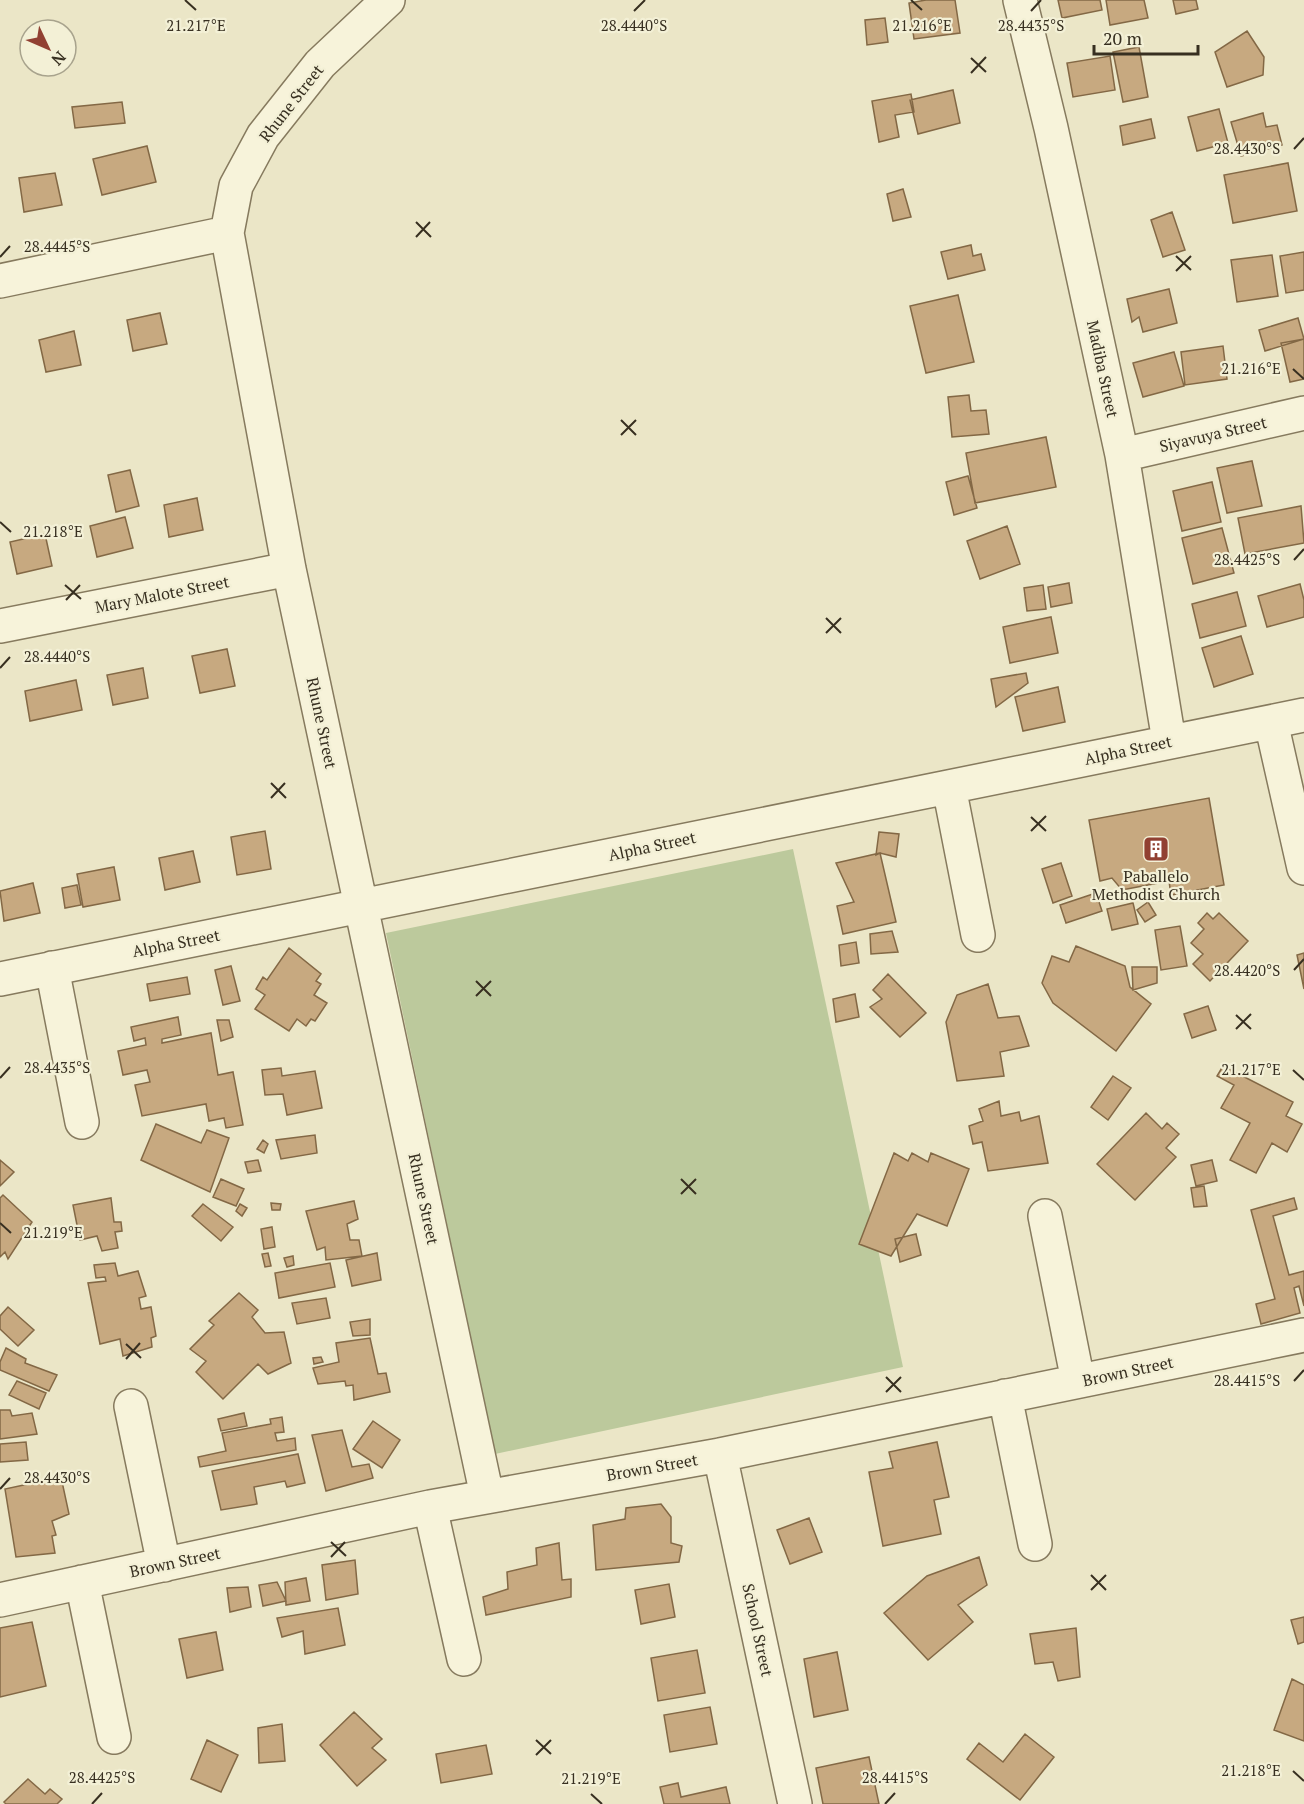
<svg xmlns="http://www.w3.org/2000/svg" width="1304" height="1804" font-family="'PT Serif',serif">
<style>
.green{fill:#bcc99c}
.building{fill:#c7a980;stroke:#836845;stroke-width:1.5}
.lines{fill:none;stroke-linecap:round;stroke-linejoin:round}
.street-casing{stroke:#867a5e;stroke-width:36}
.street{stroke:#f7f3da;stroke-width:33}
.ticks{fill:none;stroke:#372f20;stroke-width:2}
.labels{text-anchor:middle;stroke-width:4.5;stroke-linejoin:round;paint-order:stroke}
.street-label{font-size:16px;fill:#372f20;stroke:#f3f0d6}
.poi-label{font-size:16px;fill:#372f20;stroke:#f3f0d6}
.ticks-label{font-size:15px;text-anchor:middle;fill:#372f20;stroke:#f3f0d6;stroke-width:4.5;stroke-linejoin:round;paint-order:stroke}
</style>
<rect width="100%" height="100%" fill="#ebe6c7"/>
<path class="green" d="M793,849L903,1367L495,1454L386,933Z"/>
<path class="building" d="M926,0H955L960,33L914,39L909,3Z
M1058,0H1100L1102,10L1062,18Z
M1106,0H1144L1148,18L1110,25Z
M1173,0H1196L1198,9L1176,14Z
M885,18L888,42L867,45L865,20Z
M1247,31L1264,57L1263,75L1227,87L1215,52Z
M1139,47L1148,97L1123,102L1113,52Z
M1110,56L1115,90L1073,97L1067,63Z
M953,90L960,123L918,134L910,100Z
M911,94L914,112L895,115L899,137L879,142L872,101Z
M122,102L125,123L75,128L72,107Z
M1219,109L1228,143L1197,151L1188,117Z
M1263,113L1266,127L1277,125L1282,145L1241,156L1231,122Z
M1151,119L1155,138L1123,145L1120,126Z
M147,146L156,182L102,195L93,159Z
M1288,163L1297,211L1233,223L1224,175Z
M55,173L62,205L24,212L19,178Z
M903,189L911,217L893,221L887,194Z
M1172,212L1185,250L1163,257L1151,220Z
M971,245L973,256L981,254L985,270L948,279L941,252Z
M1304,252V290L1286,293L1280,256Z
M1272,255L1278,296L1237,302L1231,260Z
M1169,289L1177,323L1143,332L1139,317L1132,322L1127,299Z
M958,295L974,362L926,373L910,306Z
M160,313L167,344L133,351L127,320Z
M1298,318L1304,339L1265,351L1259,330Z
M74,331L81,365L46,372L39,340Z
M1304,339V379L1290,382L1281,343Z
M1223,346L1227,379L1185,385L1181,352Z
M1174,352L1184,386L1143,397L1133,363Z
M969,395L971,411L986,410L989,434L952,437L948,397Z
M1046,437L1056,487L975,503L966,453Z
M1252,461L1262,506L1227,513L1217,468Z
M130,470L139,506L116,512L108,475Z
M968,476L977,508L954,515L946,482Z
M1212,482L1221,522L1182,531L1173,491Z
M197,498L203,530L169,537L164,505Z
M1301,506L1304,543L1245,554L1238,518Z
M125,517L133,548L97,557L90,526Z
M1007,526L1020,564L980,579L967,541Z
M1222,528L1234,573L1193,584L1182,538Z
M45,534L52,566L17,574L10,542Z
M1069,583L1072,603L1051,607L1048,587Z
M1300,584L1304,600V617L1267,627L1258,596Z
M1043,585L1046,609L1027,611L1024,588Z
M1237,592L1246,626L1200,638L1192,604Z
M1051,617L1058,653L1010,663L1003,627Z
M1241,636L1253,674L1214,687L1202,648Z
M227,649L235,686L200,693L192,656Z
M143,668L148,698L113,705L107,675Z
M1026,673L1028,683L996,707L991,679Z
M76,680L82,710L30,721L25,691Z
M1058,687L1065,722L1023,731L1015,697Z
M1209,798L1224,885L1171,895L1169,881L1122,890L1112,878L1100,881L1089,820Z
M265,831L271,869L237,875L231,837Z
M879,832L899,834L896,857L880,853L876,855Z
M193,851L200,882L165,890L159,858Z
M880,853L896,922L843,934L837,906L854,902L836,863Z
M1061,863L1072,896L1053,903L1042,869Z
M114,867L120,900L83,907L77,874Z
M33,883L40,913L4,921L0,891Z
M77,885L81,905L65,908L62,888Z
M1096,893L1102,911L1066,923L1060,905Z
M1148,902L1156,915L1145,922L1137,910Z
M1133,903L1138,924L1112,930L1107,909Z
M1207,913L1213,919L1219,913L1248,941L1210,981L1193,964L1203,954L1191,943L1204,929L1198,923Z
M1180,926L1187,966L1161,970L1155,930Z
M892,931L898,952L871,954L870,934Z
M856,942L859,963L841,966L839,945Z
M1076,946L1125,966L1130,987L1151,1004L1116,1051L1053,1003L1042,983L1052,956L1069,962Z
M289,948L321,974L316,981L321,984L314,995L327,1003L315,1021L311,1019L306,1026L297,1019L289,1031L255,1009L265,995L256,989L263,977L267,980Z
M1304,953V989L1297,955Z
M231,966L240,1001L223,1005L215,970Z
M1132,967H1157V983L1133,990Z
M888,974L926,1013L900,1037L870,1007L882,999L873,990Z
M187,977L190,994L150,1001L147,984Z
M988,984L998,1018L1019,1016L1029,1046L1000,1052L1004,1076L957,1081L946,1022L957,995Z
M855,994L859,1017L836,1022L833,999Z
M1208,1006L1216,1030L1192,1038L1184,1014Z
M178,1017L181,1035L162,1039V1043L211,1033L218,1075L233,1072L243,1125L226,1128L224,1118L209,1121L206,1104L142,1116L135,1085L150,1082L147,1070L123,1075L118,1051L146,1045L145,1038L134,1041L131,1027Z
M217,1020H229L233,1037L221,1041Z
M1223,1066L1293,1102L1286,1116L1302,1124L1287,1152L1272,1143L1256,1173L1230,1160L1250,1123L1221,1108L1234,1085L1217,1076Z
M281,1068L282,1076L315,1071L322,1108L287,1115L283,1094L265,1095L262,1070Z
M1113,1076L1131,1088L1108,1120L1091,1107Z
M999,1101L1001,1116L1019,1112L1021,1121L1039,1116L1048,1163L988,1171L982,1142L973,1144L969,1126L983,1121L979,1109Z
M1146,1113L1162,1129L1167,1123L1179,1134L1166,1148L1176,1157L1135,1200L1097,1164Z
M156,1124L201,1143L207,1130L229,1138L210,1192L141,1160Z
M315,1135L317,1153L281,1159L276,1140Z
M263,1140L268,1144L264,1153L257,1149Z
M894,1153L908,1161L912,1153L928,1162L931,1153L969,1169L947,1226L917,1214L891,1256L859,1244Z
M0,1160L14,1172L0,1186Z
M258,1160L261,1171L248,1173L245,1162Z
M1212,1160L1217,1181L1196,1186L1191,1165Z
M221,1179L244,1189L236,1206L213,1197Z
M1204,1186L1207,1206L1194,1207L1191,1188Z
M3,1195L32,1222L8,1259L5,1252L0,1257V1198Z
M111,1198L114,1222H121L122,1231L115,1232L118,1248L102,1251L97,1236L80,1240L73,1205Z
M1294,1198L1297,1209L1273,1216L1289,1275L1304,1271V1306L1299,1286L1294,1288L1300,1313L1261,1324L1256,1304L1275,1299L1251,1210Z
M354,1201L358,1219L347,1224L350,1240H359L362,1256L326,1260L325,1247L317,1250L306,1211Z
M271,1203L281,1204L280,1210H272Z
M203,1204L233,1227L221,1241L192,1216Z
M240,1204L247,1208L242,1216L236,1211Z
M272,1227L275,1247L264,1249L261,1229Z
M916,1234L921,1255L900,1262L895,1239Z
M268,1253L271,1266L265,1267L262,1254Z
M377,1253L381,1280L352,1286L346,1260Z
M293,1256L294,1265L287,1267L284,1258Z
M115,1263L118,1276L138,1271L146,1296L139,1298L141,1309L151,1307L156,1336L151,1338L152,1347L123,1356L120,1339L100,1344L88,1283L106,1281L105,1277L96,1278L94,1265Z
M330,1263L335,1287L279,1298L275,1273Z
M239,1293L258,1310L252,1317L265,1333L284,1332L291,1363L268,1374L258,1364L223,1399L196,1372L206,1361L190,1349L214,1325L209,1321Z
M326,1298L330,1318L297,1324L292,1303Z
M8,1307L34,1330L18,1346L0,1329V1316Z
M370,1319V1335L353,1336L350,1322Z
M370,1338L378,1374L386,1373L390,1392L354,1400L353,1385L346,1386L345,1381L318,1384L313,1368L339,1362L336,1343Z
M6,1348L26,1359L25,1363L57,1375L49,1391L0,1370V1362Z
M321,1357L323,1362L314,1364L313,1358Z
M17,1381L46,1393L39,1409L9,1395Z
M0,1410H10L12,1416L32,1413L37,1434L0,1439Z
M244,1413L247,1426L221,1431L218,1419Z
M282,1417L284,1432L275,1433L277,1441L295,1438L296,1450L200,1467L198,1457L226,1451L222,1433L271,1424L270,1419Z
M373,1421L400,1440L382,1468L353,1449Z
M342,1430L352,1467L369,1464L373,1478L326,1491L312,1435Z
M26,1442L28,1460L0,1462V1444Z
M937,1442L949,1497L934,1500L941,1534L883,1546L869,1472L893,1468L889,1452Z
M298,1454L305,1483L287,1487L285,1481L254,1487L257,1504L221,1510L212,1471Z
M61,1477L69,1514L52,1521L56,1535L52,1536L55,1553L16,1557L5,1489Z
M661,1504L671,1517V1543L682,1546L679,1562L596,1570L593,1525L625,1519L626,1508Z
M809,1518L822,1552L790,1564L777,1530Z
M559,1543L562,1580L571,1579V1597L486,1615L483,1597L508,1589L507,1572L537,1565L536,1548Z
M979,1557L987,1585L958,1605L973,1622L928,1660L884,1613L927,1576Z
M355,1560L358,1594L326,1600L322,1565Z
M306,1578L310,1601L286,1605L285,1582Z
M277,1582L286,1601L263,1606L259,1585Z
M669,1584L675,1617L641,1624L635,1590Z
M248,1587L251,1607L230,1612L227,1588Z
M338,1608L345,1645L305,1654L303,1631L282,1637L277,1618Z
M1304,1617V1642L1298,1644L1291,1620Z
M32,1622L46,1686L0,1697V1628Z
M1076,1628L1080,1677L1058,1681L1053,1662L1035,1664L1030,1634Z
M216,1632L223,1670L187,1678L179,1639Z
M697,1650L705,1693L658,1701L651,1658Z
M837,1652L848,1710L814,1717L804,1659Z
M1292,1679L1304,1685V1741L1274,1730Z
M710,1707L717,1744L670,1752L664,1715Z
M354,1712L382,1739L372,1748L386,1760L357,1786L320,1745Z
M282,1724L285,1761L259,1763L258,1728Z
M1025,1734L1054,1757L1020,1800L967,1759L979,1743L1003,1762Z
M207,1740L238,1755L221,1792L191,1779Z
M486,1745L492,1774L441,1783L436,1754Z
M869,1757L879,1804H823L816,1768Z
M28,1779L45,1794L50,1789L62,1799L57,1804H6L4,1802Z
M678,1783L681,1797L726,1787L730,1804H664L660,1787Z"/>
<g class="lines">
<defs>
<path id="street" d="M388,0L320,64L263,136L236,186L227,233L289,569L487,1496
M1020,0L1051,128L1122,455L1169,741
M0,281L227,233
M1122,455L1304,413
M0,626L289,569
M1271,722L1304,868
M949,787L978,935
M52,968L82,1122
M0,979L1304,715
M1045,1216L1078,1381
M1005,1396L1035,1544
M131,1406L164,1565
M720,1455L795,1804
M430,1507L464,1659
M82,1582L114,1737
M0,1600L430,1507L720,1455L1304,1335"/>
</defs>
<use href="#street" class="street-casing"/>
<use href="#street" class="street"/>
</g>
<path class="ticks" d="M185,0L196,10M911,0L922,10M634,11L645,0M1031,11L1041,0M971,58L986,72M971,73L986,57M1294,149L1304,138M416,222L431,237M416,237L430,222M1176,256L1191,270M0,257L10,246M1176,271L1191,256M1293,369L1304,379M621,420L636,435M621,435L636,420M0,522L11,532M1294,560L1304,549M65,585L81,599M66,600L80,585M826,618L841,633M826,633L841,618M0,668L10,657M271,783L286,798M271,798L285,783M1031,817L1046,831M1031,831L1046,816M1294,970L1304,959M476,981L491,996M476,996L491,981M1236,1015L1251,1029M1236,1029L1251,1014M1293,1070L1304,1080M0,1078L10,1067M681,1179L696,1194M681,1194L696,1179M0,1223L11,1233M126,1344L141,1358M126,1359L140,1343M886,1377L901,1392M1294,1381L1304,1370M886,1392L901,1377M0,1489L10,1478M331,1542L346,1556M331,1557L345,1542M1091,1575L1106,1590M1091,1590L1106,1575M536,1740L551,1754M536,1755L551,1740M1293,1771L1304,1781M591,1794L602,1804M92,1804L102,1793M885,1804L895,1793"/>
<defs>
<symbol id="building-square" viewBox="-11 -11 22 22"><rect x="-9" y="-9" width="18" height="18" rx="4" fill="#914032" stroke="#f3f0d6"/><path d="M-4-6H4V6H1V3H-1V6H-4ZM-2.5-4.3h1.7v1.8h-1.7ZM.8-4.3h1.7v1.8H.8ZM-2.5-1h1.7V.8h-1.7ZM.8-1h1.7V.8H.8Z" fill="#fff"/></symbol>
</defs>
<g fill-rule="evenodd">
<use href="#building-square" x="1141" y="834" width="30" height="30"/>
</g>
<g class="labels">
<g class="street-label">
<text transform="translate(291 103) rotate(-52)" y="6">Rhune Street</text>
<text transform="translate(1103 369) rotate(78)" y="6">Madiba Street</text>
<text transform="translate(1213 434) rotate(-13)" y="6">Siyavuya Street</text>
<text transform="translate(162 594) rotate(-11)" y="6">Mary Malote Street</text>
<text transform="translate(322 723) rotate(78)" y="6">Rhune Street</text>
<text transform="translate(1128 750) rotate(-12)" y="6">Alpha Street</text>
<text transform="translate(652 846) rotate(-12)" y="6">Alpha Street</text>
<text transform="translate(176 943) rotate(-11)" y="6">Alpha Street</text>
<text transform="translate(424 1199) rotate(78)" y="6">Rhune Street</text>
<text transform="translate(1128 1371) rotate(-12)" y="6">Brown Street</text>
<text transform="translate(652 1467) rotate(-10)" y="6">Brown Street</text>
<text transform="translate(175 1562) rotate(-12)" y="6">Brown Street</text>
<text transform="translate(758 1630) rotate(78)" y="6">School Street</text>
</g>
<g class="poi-label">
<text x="1156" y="882">Paballelo<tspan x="1156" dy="18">Methodist Church</tspan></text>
</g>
</g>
<g class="ticks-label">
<text x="196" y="31">21.217°E</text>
<text x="922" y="31">21.216°E</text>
<text x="634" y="31">28.4440°S</text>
<text x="1031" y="31">28.4435°S</text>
<text x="1247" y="154">28.4430°S</text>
<text x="57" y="252">28.4445°S</text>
<text x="1251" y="374">21.216°E</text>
<text x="53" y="537">21.218°E</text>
<text x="1247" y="565">28.4425°S</text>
<text x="57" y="662">28.4440°S</text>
<text x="1247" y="976">28.4420°S</text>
<text x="57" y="1073">28.4435°S</text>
<text x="1251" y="1075">21.217°E</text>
<text x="53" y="1238">21.219°E</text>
<text x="1247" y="1386">28.4415°S</text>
<text x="57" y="1483">28.4430°S</text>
<text x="1251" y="1776">21.218°E</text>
<text x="102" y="1783">28.4425°S</text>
<text x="895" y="1783">28.4415°S</text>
<text x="591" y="1784">21.219°E</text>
</g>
<g transform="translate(48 48) rotate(134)"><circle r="28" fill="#f3f0d6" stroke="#a8a38d" stroke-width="1.5"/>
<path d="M0-4.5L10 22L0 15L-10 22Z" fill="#914032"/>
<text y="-9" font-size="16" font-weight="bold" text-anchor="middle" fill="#372f20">N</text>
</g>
<path d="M1094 45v9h104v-9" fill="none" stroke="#372f20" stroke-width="3"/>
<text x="1103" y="45" font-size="18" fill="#372f20" stroke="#f3f0d6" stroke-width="4.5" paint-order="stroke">20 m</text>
</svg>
